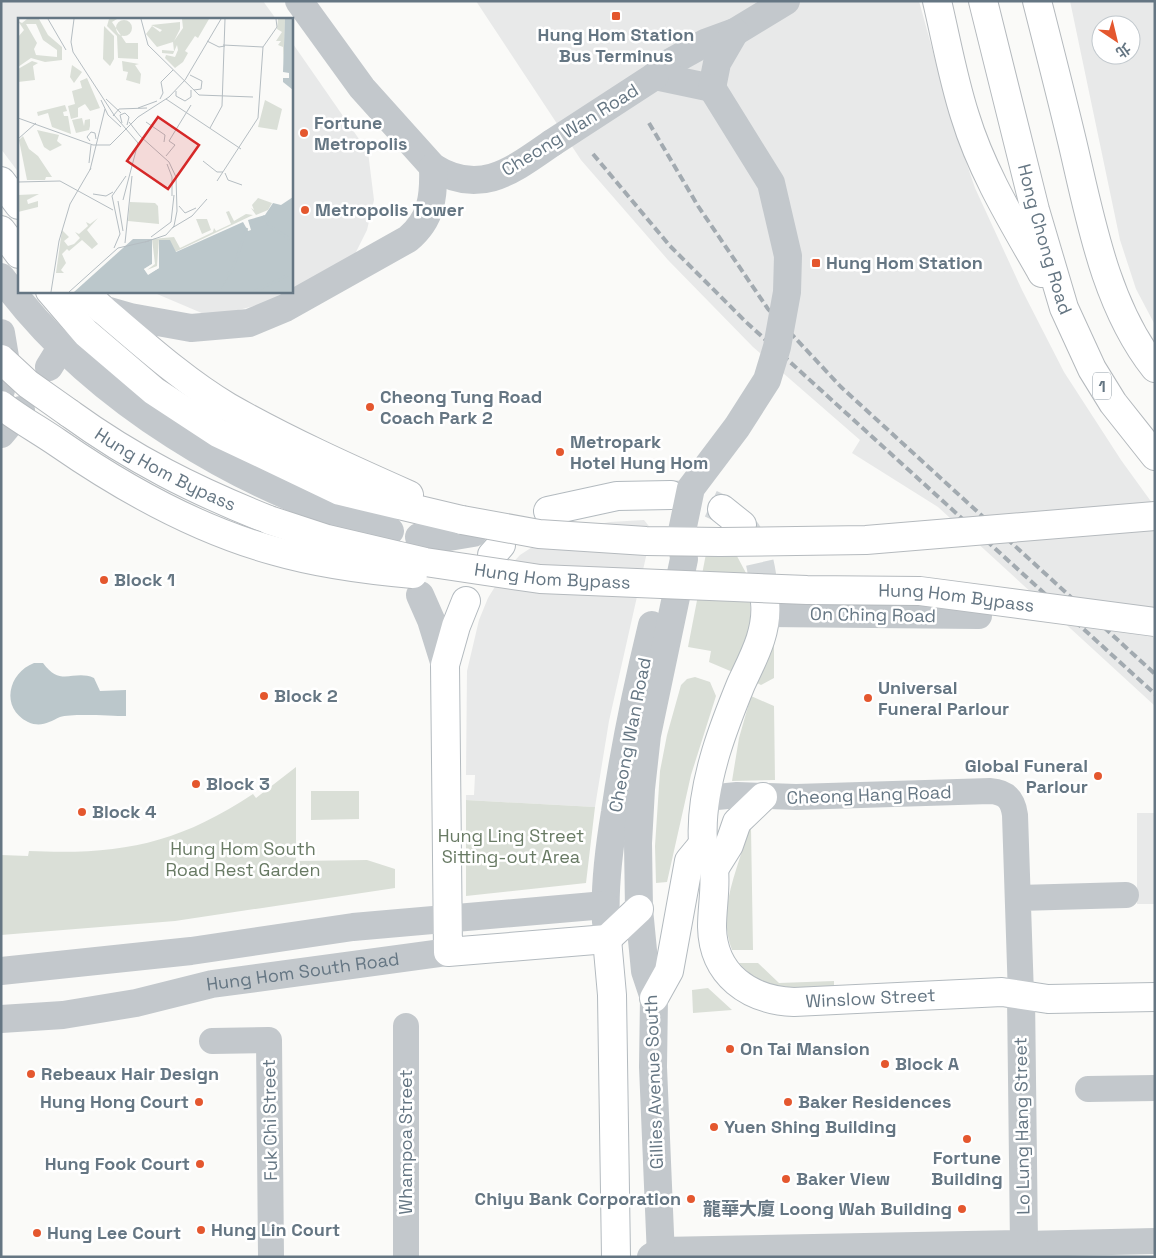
<svg xmlns="http://www.w3.org/2000/svg" width="1156" height="1258" font-family="'Space Grotesk','Noto Sans TC',sans-serif">
<style>
.built{fill:#e8e9e9;fill-rule:evenodd}
.green{fill:#dadfd7}
.water{fill:#bbc7cb}
.lines{fill:none;stroke-linecap:round;stroke-linejoin:round}
.secondary-tunnel{stroke:#d5d9db;stroke-width:28;stroke-dasharray:28 14;stroke-linecap:butt}
.secondary-casing{stroke:#b3babf;stroke-width:30}
.primary-casing{stroke:#b5babe;stroke-width:30}
.trunk-casing{stroke:#b4b9bd;stroke-width:30}
.minor{stroke:#c3c8cc;stroke-width:26}
.tertiary{stroke:#c3c8cc;stroke-width:28}
.secondary{stroke:#fff;stroke-width:28}
.primary{stroke:#fff;stroke-width:28}
.trunk{stroke:#fff;stroke-width:28}
.rail{stroke:#a2aab0;stroke-width:4;stroke-dasharray:8 4;stroke-linecap:butt}
.primary-bridge-casing{stroke:#b5babe;stroke-width:30;stroke-linecap:butt}
.tertiary-bridge{stroke:#c3c8cc;stroke-width:28}
.primary-bridge{stroke:#fff;stroke-width:28}
.poi-dot{fill:#e4572e;stroke:#fff;stroke-width:2}
.labels{text-anchor:middle;stroke-width:5;stroke-linejoin:round;paint-order:stroke}
.shield{fill:#fff;stroke:#939fa8;stroke-width:1}
.shield-label{font-size:16px;font-weight:bold;fill:#657683}
.poi-label{font-size:18px;font-weight:bold;fill:#657683;stroke:#fff;text-anchor:start}
.street-label{font-size:18px;fill:#657683;stroke:#fff}
.park-label{font-size:18px;fill:#687a64;stroke:#fff}
.inset-river{fill:none;stroke:#bbc7cb;stroke-width:2.5}
.inset-road{fill:none;stroke:#b5bdc2;stroke-width:1}
.view{fill:#d62828;fill-opacity:0.15;stroke:#d62828;stroke-width:2.5}
.inset-edge{fill:none;stroke:#657683;stroke-width:2.5}
</style>
<rect width="100%" height="100%" fill="#fafaf8"/>
<path class="built" d="M1,1H263L276,19H19V173L1,149Z
M476,1H919L952,121L975,188L1022,290L1064,372L1121,460L1155,507V706L938,507L852,453L860,440L753,347L668,260L581,160Z
M1070,1H1155V325L1136,289L1120,240ZM1101,25H1131V55H1101Z
M291,41L368,152L374,200L367,230L353,258L281,299L211,317L150,291H291Z
M644,520L652,530L609,721L595,807L466,800V795H474L475,775H466L467,671L479,620L488,598L504,572L520,555L546,538L573,529L610,522Z
M1137,813H1155V904H1137Z"/>
<path class="green" d="M710,533L730,543L746,573L750,590L751,624L735,673L709,662L711,651L688,647Z
M774,643V678L761,685L757,683Z
M695,677L710,682L716,696L691,775L667,882L656,883L655,846L660,771L667,735L681,685L687,679Z
M751,696L774,706L775,780L732,781L739,738Z
M296,767V861L367,860L395,869V888L175,921L1,935V855L28,856L29,851C119,855 176,845 253,794L256,798Z
M311,791H359V819L311,820Z
M466,800L595,807L586,883L466,896Z
M751,828L753,950H732C717,911 736,875 746,837Z
M739,963H758L779,983L834,981V986C799,988 764,993 739,963Z
M708,988L732,1010L693,1013L692,990Z"/>
<path class="water" d="M34,663H43C61,688 73,669 94,678L100,691L126,690V716C112,716 72,713 60,717C49,722 41,728 28,722C0,708 8,673 34,663Z"/>
<g class="lines">
<path class="secondary-tunnel" d="M671,495L690,494L722,509
M742,525C760,546 763,576 765,602"/>
<defs>
<g id="secondary">
<path d="M1,181L19,205"/>
<path d="M84,291L102,309"/>
<path d="M722,509L742,525"/>
<path d="M548,511L617,496L671,495"/>
<path d="M492,555L501,545"/>
<path d="M466,601L456,626L445,665L448,952L607,939"/>
<path id="s2" d="M765,602C768,632 753,658 741,684C732,706 723,729 716,752C708,779 701,814 703,842C704,851 712,860 714,870C716,888 712,908 712,927C713,975 749,1000 794,1002L1002,992L1048,999L1155,997"/>
<path d="M714,869L729,845L737,822L763,797"/>
<path d="M607,939L612,995L616,1257"/>
<path d="M607,939L639,909"/>
<path d="M654,998L669,971L689,861L703,844"/>
</g>
<g id="primary">
<path d="M1,230L19,254"/>
<path d="M50,291L86,333L154,391L218,433L340,491L462,520"/>
<path d="M102,309C141,342 184,381 228,407C286,440 348,468 409,495"/>
<path id="s3" d="M69,413C134,460 194,490 269,520"/>
</g>
<g id="trunk">
<path d="M937,1C946,39 953,79 965,116C982,172 1013,222 1042,273"/>
<path id="s4" d="M983,1L1035,210L1064,308L1092,369L1113,403L1155,456"/>
<path d="M1037,1C1049,48 1061,95 1072,141C1090,217 1105,305 1155,368"/>
</g>
</defs>
<use href="#secondary" class="secondary-casing"/>
<use href="#primary" class="primary-casing"/>
<use href="#trunk" class="trunk-casing"/>
<path class="minor" d="M766,614L979,616
M707,798L737,795L796,797L990,791C1006,792 1013,799 1015,815L1021,996
M1019,898L1126,895
M212,1041L269,1040L271,1257
M1088,1089L1155,1088
M406,1257V1026
M1024,1257V1244L1155,1241"/>
<g class="tertiary">
<path d="M299,1L362,88L433,167C480,197 513,170 552,143"/>
<path d="M655,76L669,63L705,43L735,32L786,1"/>
<path d="M655,76L712,88L717,63L735,32"/>
<path d="M1,277C90,399 245,493 390,531"/>
<path d="M102,309L130,317L191,328L249,323L285,308L408,239C432,219 434,196 433,167"/>
<path d="M1,333L5,357L1,390"/>
<path d="M49,367L62,346"/>
<path d="M1,434L21,410"/>
<path d="M419,537L443,538L473,533"/>
<path d="M420,595L431,620L445,665"/>
<path d="M606,922C604,886 609,848 615,812C624,749 637,687 652,625"/>
<path d="M1,971L191,951L353,927L605,905"/>
<path id="s1" d="M1,1019L63,1015L136,1003L212,984L448,952"/>
<path d="M651,1257L661,1251L1024,1244L1021,996"/>
<path d="M661,1257L653,1067L654,998L645,971L639,909L638,843L641,789L647,735L684,559L681,536"/>
</g>
<use href="#secondary" class="secondary"/>
<use href="#primary" class="primary"/>
<use href="#trunk" class="trunk"/>
<path class="rail" d="M649,123L698,206L768,309L841,387L1155,674
M593,154L670,246L746,322L1155,694"/>
<defs>
<g id="primary-bridge">
<path d="M1,359L28,384L69,413"/>
<path d="M1,405C19,419 39,430 58,443C123,488 198,530 275,551C320,564 367,570 413,574"/>
<path id="s5" d="M269,520L327,539L425,562L540,579L807,590L920,591L1155,622"/>
<path d="M462,520L539,534L646,541L720,542L866,540L1155,516"/>
</g>
</defs>
<use href="#primary-bridge" class="primary-bridge-casing"/>
<path class="tertiary-bridge" d="M552,143L655,76
M681,536L691,488L737,427L767,380L777,347L787,292L788,256L771,183L712,88"/>
<use href="#primary-bridge" class="primary-bridge"/>
</g>
<g class="poi-dot">
<rect x="611" y="11" width="10" height="10" rx="2.5"/>
<circle cx="304" cy="133" r="5"/>
<circle cx="305" cy="210" r="5"/>
<rect x="811" y="258" width="10" height="10" rx="2.5"/>
<circle cx="370" cy="407" r="5"/>
<circle cx="560" cy="452" r="5"/>
<circle cx="104" cy="580" r="5"/>
<circle cx="264" cy="696" r="5"/>
<circle cx="868" cy="698" r="5"/>
<circle cx="1098" cy="776" r="5"/>
<circle cx="196" cy="784" r="5"/>
<circle cx="82" cy="812" r="5"/>
<circle cx="730" cy="1049" r="5"/>
<circle cx="885" cy="1064" r="5"/>
<circle cx="31" cy="1074" r="5"/>
<circle cx="199" cy="1102" r="5"/>
<circle cx="788" cy="1102" r="5"/>
<circle cx="714" cy="1127" r="5"/>
<circle cx="967" cy="1139" r="5"/>
<circle cx="200" cy="1164" r="5"/>
<circle cx="786" cy="1179" r="5"/>
<circle cx="691" cy="1199" r="5"/>
<circle cx="962" cy="1209" r="5"/>
<circle cx="201" cy="1230" r="5"/>
<circle cx="37" cy="1233" r="5"/>
</g>
<g class="labels">
<rect class="shield" x="1093" y="372.5" width="18" height="27" rx="4"/>
<g class="shield-label">
<text x="1102" y="392">1</text>
</g>
<g class="poi-label">
<text x="616" y="41" text-anchor="middle">Hung Hom Station<tspan x="616" dy="21">Bus Terminus</tspan></text>
<text x="314" y="129">Fortune<tspan x="314" dy="21">Metropolis</tspan></text>
<text x="315" y="216">Metropolis Tower</text>
<text x="826" y="269">Hung Hom Station</text>
<text x="380" y="403">Cheong Tung Road<tspan x="380" dy="21">Coach Park 2</tspan></text>
<text x="570" y="448">Metropark<tspan x="570" dy="21">Hotel Hung Hom</tspan></text>
<text x="114" y="586">Block 1</text>
<text x="878" y="694">Universal<tspan x="878" dy="21">Funeral Parlour</tspan></text>
<text x="274" y="702">Block 2</text>
<text x="1088" y="772" text-anchor="end">Global Funeral<tspan x="1088" dy="21">Parlour</tspan></text>
<text x="206" y="790">Block 3</text>
<text x="92" y="818">Block 4</text>
<text x="740" y="1055">On Tai Mansion</text>
<text x="895" y="1070">Block A</text>
<text x="41" y="1080">Rebeaux Hair Design</text>
<text x="189" y="1108" text-anchor="end">Hung Hong Court</text>
<text x="798" y="1108">Baker Residences</text>
<text x="724" y="1133">Yuen Shing Building</text>
<text x="967" y="1164" text-anchor="middle">Fortune<tspan x="967" dy="21">Building</tspan></text>
<text x="190" y="1170" text-anchor="end">Hung Fook Court</text>
<text x="796" y="1185">Baker View</text>
<text x="681" y="1205" text-anchor="end">Chiyu Bank Corporation</text>
<text x="952" y="1215" text-anchor="end">龍華大廈 Loong Wah Building</text>
<text x="211" y="1236">Hung Lin Court</text>
<text x="47" y="1239">Hung Lee Court</text>
</g>
<g class="street-label">
<text transform="translate(570 130) rotate(-32)" y="6">Cheong Wan Road</text>
<text dy="6" stroke="none"><textPath href="#s4" startOffset="246">Hong Chong Road</textPath></text>
<text dy="6" stroke="none"><textPath href="#s3" startOffset="112">Hung Hom Bypass</textPath></text>
<text dy="6" stroke="none"><textPath href="#s5" startOffset="290">Hung Hom Bypass</textPath></text>
<text dy="6" stroke="none"><textPath href="#s5" startOffset="695">Hung Hom Bypass</textPath></text>
<text transform="translate(873 615) rotate(1)" y="6">On Ching Road</text>
<text transform="translate(630 735) rotate(-79)" y="6">Cheong Wan Road</text>
<text transform="translate(869 795) rotate(-2)" y="6">Cheong Hang Road</text>
<text dy="6" stroke="none"><textPath href="#s1" startOffset="306">Hung Hom South Road</textPath></text>
<text dy="6" stroke="none"><textPath href="#s2" startOffset="538">Winslow Street</textPath></text>
<text transform="translate(654 1082) rotate(-92)" y="6">Gillies Avenue South</text>
<text transform="translate(270 1120) rotate(-91)" y="6">Fuk Chi Street</text>
<text transform="translate(1022 1126) rotate(-91)" y="6">Lo Lung Hang Street</text>
<text transform="translate(406 1142) rotate(-90)" y="6">Whampoa Street</text>
</g>
<g class="park-label">
<text x="511" y="842">Hung Ling Street<tspan x="511" dy="21">Sitting-out Area</tspan></text>
<text x="243" y="855">Hung Hom South<tspan x="243" dy="21">Road Rest Garden</tspan></text>
</g>
</g>
<g transform="translate(18 18)">
<rect width="275" height="275" fill="#fafaf8"/>
<path d="M9,1H21L30,17L44,29V42L27,44L13,40L0,49V19L6,12L0,3L4,5ZM8,6H18L25,22L39,32V39L18,37L16,31L19,25ZM91,1H99L94,4L108,25H120V41L100,40L99,18L89,8ZM164,1H191L180,20L177,18L167,33L170,35L165,44L157,50L147,40L148,37L157,39L160,32L159,27L155,36L144,35V32L156,33L155,24L139,29L128,16L134,8L142,14L144,12L133,7L162,4V11L156,23L165,10ZM260,1H267L266,46L265,29L260,27L263,23H258L264,14L259,11ZM98 10a8 8 0 1 1 16 0a8 8 0 1 1-16 0ZM86,8L96,18V41L92,48L85,41ZM14,43L20,45L15,48L17,62L0,64V51ZM104,43L121,46L117,47L123,56L122,66L108,62L110,54L105,53ZM54,47L64,54L56,65L52,59ZM69,60L82,90L72,93L67,86L60,90V99L53,101L50,88L57,86L54,73L64,70L62,63ZM247,82L264,91L259,112L240,109ZM47,87L49,93L45,94L46,98H50L53,116L34,109L30,95L20,98L19,94ZM64,100L66,108L67,102L72,101V108L71,112L58,115L54,102ZM19,112L41,117L39,123L44,127L32,133L26,129ZM5,118L11,131L20,138L34,159H28L27,162H9L1,122ZM21,176L9,182L10,186L20,183V189L0,194V177ZM240,180L254,185L250,192L238,197L233,190L236,192L234,187ZM112,184L137,185L140,188L141,206L110,203ZM211,193L216,203L228,196L235,197L157,234L130,257L126,251L134,246V221L156,219L162,230L195,214L196,210L198,213L213,206L208,194ZM80,200L69,212L80,226L74,231L64,222L51,233L49,231L44,236L48,245L43,252L46,255H38L44,212L51,219L46,223L50,228L56,226L62,220L57,214L61,216L70,208L68,204L72,206ZM178,201H189L193,212L184,216Z" fill="#dadfd7" fill-rule="evenodd"/>
<path d="M267,1H275V72L265,64V60H271V55L265,54ZM275,179V274H56L115,221H134V246L126,251L130,256L141,250V222H152L158,234L225,204L230,213L233,212L230,202L247,197L255,185L263,187Z" fill="#bbc7cb"/>
<path d="M134,221L137,246L129,252L139,248L141,221V250L130,257L126,251L134,246Z" fill="#fafaf8"/>
<path class="inset-river" d="M245,198L252,208L275,223M199,274L215,250L229,210M235,274L275,255"/>
<path class="inset-road" d="M30,1L48,32M56,1L53,24L55,34L96,97L120,125L105,182M123,1L130,27L181,77L235,79M189,23L201,29L207,28M205,27L245,29M172,57L184,63L183,71L176,72M158,73V78L167,83L173,79V72M88,81L103,95M142,81L145,75L143,64L155,52M148,81L223,131M83,82L90,97L103,109M120,90L139,83M95,98L101,91L129,90M0,100L75,127H92L120,99L151,79L167,62L203,1M111,104L122,118L151,144L158,159L159,193L156,208L148,217L127,224M128,104L147,117L146,124M104,105L102,97L107,95L111,99L109,107M192,110L204,88L207,1M0,121L18,105M72,123L69,119L73,114L77,115L78,121M151,123L173,87M148,138L157,127L151,123M185,143L199,154H205M71,145L73,127M149,146L154,159V178M72,152L87,91M207,155L210,162L224,167M199,163L240,100L245,29L259,9L258,1M0,164L42,163L95,192M75,176L88,178L95,174M100,183L105,213M161,188L167,195L178,190M154,210L174,198L189,181M133,219L153,204L156,177M107,225L114,158M96,230L102,216L94,178L108,158M33,274L41,223L52,186L73,150M51,274L100,230L131,223"/>
<path class="view" d="M140,99L181,127L150,171L109,143Z"/>
<rect width="275" height="275" class="inset-edge"/>
</g>
<rect width="1156" height="1258" fill="none" stroke="#657683" stroke-width="5"/>
<g transform="translate(1116 40) rotate(145)"><circle r="24" fill="#ffffff" stroke="#c1c8cd"/>
<path d="M0-4L9 19L0 12L-9 19Z" fill="#e4572e"/>
<text y="-8" font-size="14" font-weight="bold" text-anchor="middle" fill="#657683">北</text>
</g>
</svg>
